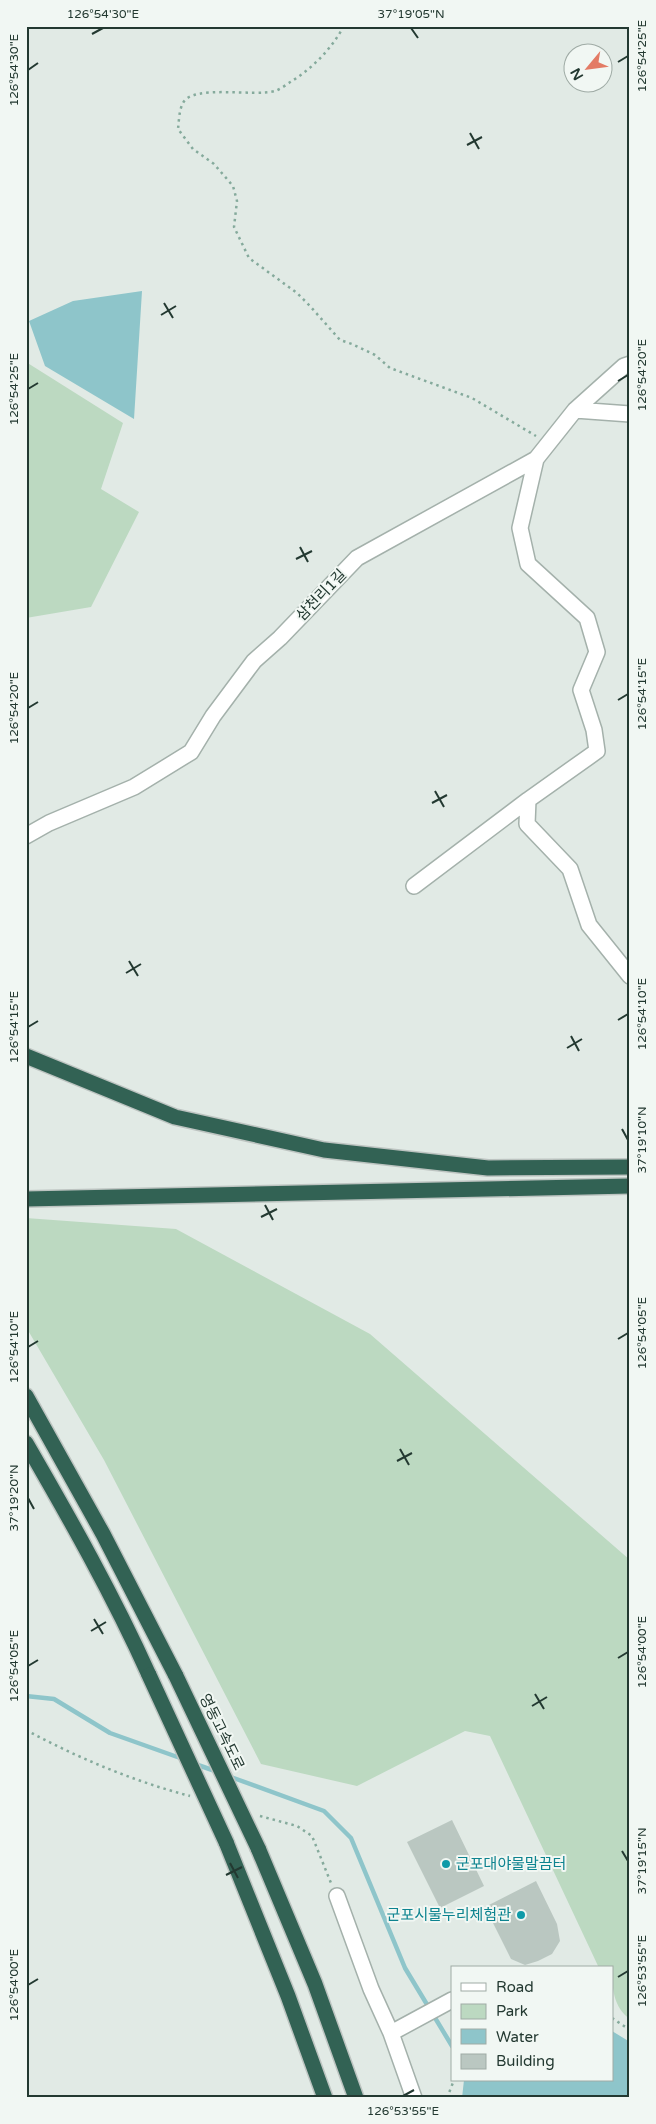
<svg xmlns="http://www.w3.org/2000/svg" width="656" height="2124" font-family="'Varela Round','Noto Sans KR',sans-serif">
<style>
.green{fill:#bcd9c1}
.water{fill:#8ec5ca}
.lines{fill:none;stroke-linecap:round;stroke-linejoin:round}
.stream{stroke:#8ec5ca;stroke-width:4.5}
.building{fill:#bac7c1}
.minor-casing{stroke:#a4b1ab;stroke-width:18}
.highway-casing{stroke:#bdc4c1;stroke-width:18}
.path{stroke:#85aa9c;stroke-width:2.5;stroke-dasharray:2.5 4;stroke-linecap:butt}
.minor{stroke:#fff;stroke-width:15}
.highway{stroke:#326254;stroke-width:15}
.highway-bridge-casing{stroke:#bdc4c1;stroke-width:18;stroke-linecap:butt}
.highway-bridge{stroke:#326254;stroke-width:15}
.ticks{fill:none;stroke:#233931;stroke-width:2}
.culture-dot{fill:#0f9aa8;stroke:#f1f7f3;stroke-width:2}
.labels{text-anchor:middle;stroke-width:4;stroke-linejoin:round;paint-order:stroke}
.street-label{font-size:15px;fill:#233931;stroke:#f1f7f3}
.culture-label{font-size:15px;fill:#0d838f;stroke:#f1f7f3;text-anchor:start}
.neatline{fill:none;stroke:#233931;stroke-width:2}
.ticks-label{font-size:12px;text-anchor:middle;fill:#233931}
</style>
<rect width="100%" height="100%" fill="#e1eae5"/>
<path class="green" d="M26,362L123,423L101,489L139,512L91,607L26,618Z
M26,1218L176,1229L370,1334L630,1560V2019C613,2007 612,1987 612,1968H599L490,1736L465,1731L357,1786L261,1764L104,1460L26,1327Z"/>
<path class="water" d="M142,291L134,419L45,366L29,321L73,301Z
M612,2031L630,2042V2098H462L464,2080H612Z"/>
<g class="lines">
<path class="stream" d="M26,1696L54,1699L110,1733L183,1759
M195,1764L218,1772
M228,1776L324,1811L351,1838L405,1968L452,2046"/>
</g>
<path class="building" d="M452,1820L484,1886L440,1908L407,1842Z
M536,1881L557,1924L560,1941L552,1954L538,1961L525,1965L511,1959L485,1907Z"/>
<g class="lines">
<defs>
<path id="minor" d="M575,410L630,414
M536,459L520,528L528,564L587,618L597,652L581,690L594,730L597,751L528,800L527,824L570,869L589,925L630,976
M26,836L49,823L134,787L191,752L213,716L254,661L280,638L357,558L536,459L575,410L624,366L630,364
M414,886L528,800
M337,1896L371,1989L391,2033L414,2098
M391,2033L452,2000"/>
<path id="highway" d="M26,1056L175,1117L324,1150L488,1168L630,1167
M26,1199L630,1186
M26,1396L103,1534L176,1676
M26,1443C70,1519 113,1595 149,1675
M226,1842L288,1996L325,2098
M258,1848L315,1984L356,2098"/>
</defs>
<use href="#minor" class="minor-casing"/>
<use href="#highway" class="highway-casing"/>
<path class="path" d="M344,26C331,49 314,67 292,81C287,84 281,89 275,91C255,97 192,84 183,103C179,110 179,121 178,129L193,149L214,164L233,186L237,201L234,227L249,258L297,293L310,306L340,340L352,344L375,355L390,368L472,398L536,436
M26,1730C78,1758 133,1781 190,1796
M260,1816L297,1826L312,1836L331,1883
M612,2018L630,2030
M447,2098L454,2080"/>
<use href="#minor" class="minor"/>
<use href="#highway" class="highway"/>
<defs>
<path id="highway-bridge" d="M149,1675L226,1842
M176,1676L258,1848"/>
</defs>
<use href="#highway-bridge" class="highway-bridge-casing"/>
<use href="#highway-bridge" class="highway-bridge"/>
</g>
<path class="ticks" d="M411,28L418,38M92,34L103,28M618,62L628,56M28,70L38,63M470,133L479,149M467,145L482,137M164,303L173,318M161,315L176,306M618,381L628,375M28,389L38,383M300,547L308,562M296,559L312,551M618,700L628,694M28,708L38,702M435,791L444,807M432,803L447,795M129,961L138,976M126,973L141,964M618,1020L628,1014M28,1027L38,1021M571,1036L579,1051M567,1048L582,1039M622,1129L628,1140M265,1205L273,1220M261,1217L277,1209M618,1339L628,1333M28,1347L38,1341M400,1449L409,1465M397,1461L412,1453M28,1498L34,1509M94,1619L103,1634M91,1631L106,1622M618,1658L628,1652M28,1666L38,1660M535,1694L544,1709M532,1706L547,1697M622,1851L628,1861M230,1863L238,1878M226,1875L242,1867M618,1977L628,1971M28,1985L38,1979M403,2096L414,2090"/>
<g class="culture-dot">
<circle cx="446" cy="1864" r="5"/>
<circle cx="521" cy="1915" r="5"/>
</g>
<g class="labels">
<g class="street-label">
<text transform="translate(321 595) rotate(-46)" y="5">삼천리1길</text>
<text transform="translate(222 1732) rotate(64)" y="5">영동고속도로</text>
</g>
<g class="culture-label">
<text x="456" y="1869">군포대야물말끔터</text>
<text x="511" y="1920" text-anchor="end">군포시물누리체험관</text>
</g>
</g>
<rect width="656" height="2124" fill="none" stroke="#f1f7f3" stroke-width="55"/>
<rect x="451" y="1966" width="162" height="115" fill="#f1f7f3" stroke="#9faba5"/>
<rect x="461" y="1983" width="25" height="8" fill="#ffffff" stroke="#9faba5"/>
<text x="496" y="1992" font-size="15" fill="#233931">Road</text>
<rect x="461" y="2004" width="25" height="15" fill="#bcd9c1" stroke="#9faba5"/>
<text x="496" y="2016" font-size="15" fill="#233931">Park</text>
<rect x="461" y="2029" width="25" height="15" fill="#8ec5ca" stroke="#9faba5"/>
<text x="496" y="2042" font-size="15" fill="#233931">Water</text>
<rect x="461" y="2054" width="25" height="15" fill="#bac7c1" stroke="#9faba5"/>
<text x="496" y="2066" font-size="15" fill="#233931">Building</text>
<g transform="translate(588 68) rotate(241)"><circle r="24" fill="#f1f7f3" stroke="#9faba5"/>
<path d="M0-4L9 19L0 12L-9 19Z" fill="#e37b65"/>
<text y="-8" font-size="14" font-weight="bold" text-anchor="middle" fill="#233931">N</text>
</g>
<rect x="28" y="28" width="600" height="2068" class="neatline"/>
<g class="ticks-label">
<text x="103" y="18">126°54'30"E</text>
<text x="411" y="18">37°19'05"N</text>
<text transform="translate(642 56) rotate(-90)" y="4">126°54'25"E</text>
<text transform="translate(14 70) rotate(-90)" y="4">126°54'30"E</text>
<text transform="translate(642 375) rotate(-90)" y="4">126°54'20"E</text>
<text transform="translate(14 389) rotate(-90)" y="4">126°54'25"E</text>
<text transform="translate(642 694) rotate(-90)" y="4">126°54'15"E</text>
<text transform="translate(14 708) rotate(-90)" y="4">126°54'20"E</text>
<text transform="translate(642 1014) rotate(-90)" y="4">126°54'10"E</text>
<text transform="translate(14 1027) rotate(-90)" y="4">126°54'15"E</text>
<text transform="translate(642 1140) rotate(-90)" y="4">37°19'10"N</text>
<text transform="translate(642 1333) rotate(-90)" y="4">126°54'05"E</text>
<text transform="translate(14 1347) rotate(-90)" y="4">126°54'10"E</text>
<text transform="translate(14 1498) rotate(-90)" y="4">37°19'20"N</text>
<text transform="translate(642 1652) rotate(-90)" y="4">126°54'00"E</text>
<text transform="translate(14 1666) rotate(-90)" y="4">126°54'05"E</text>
<text transform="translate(642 1861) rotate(-90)" y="4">37°19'15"N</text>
<text transform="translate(642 1971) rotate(-90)" y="4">126°53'55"E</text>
<text transform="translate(14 1985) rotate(-90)" y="4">126°54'00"E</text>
<text x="403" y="2115">126°53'55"E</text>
</g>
</svg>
